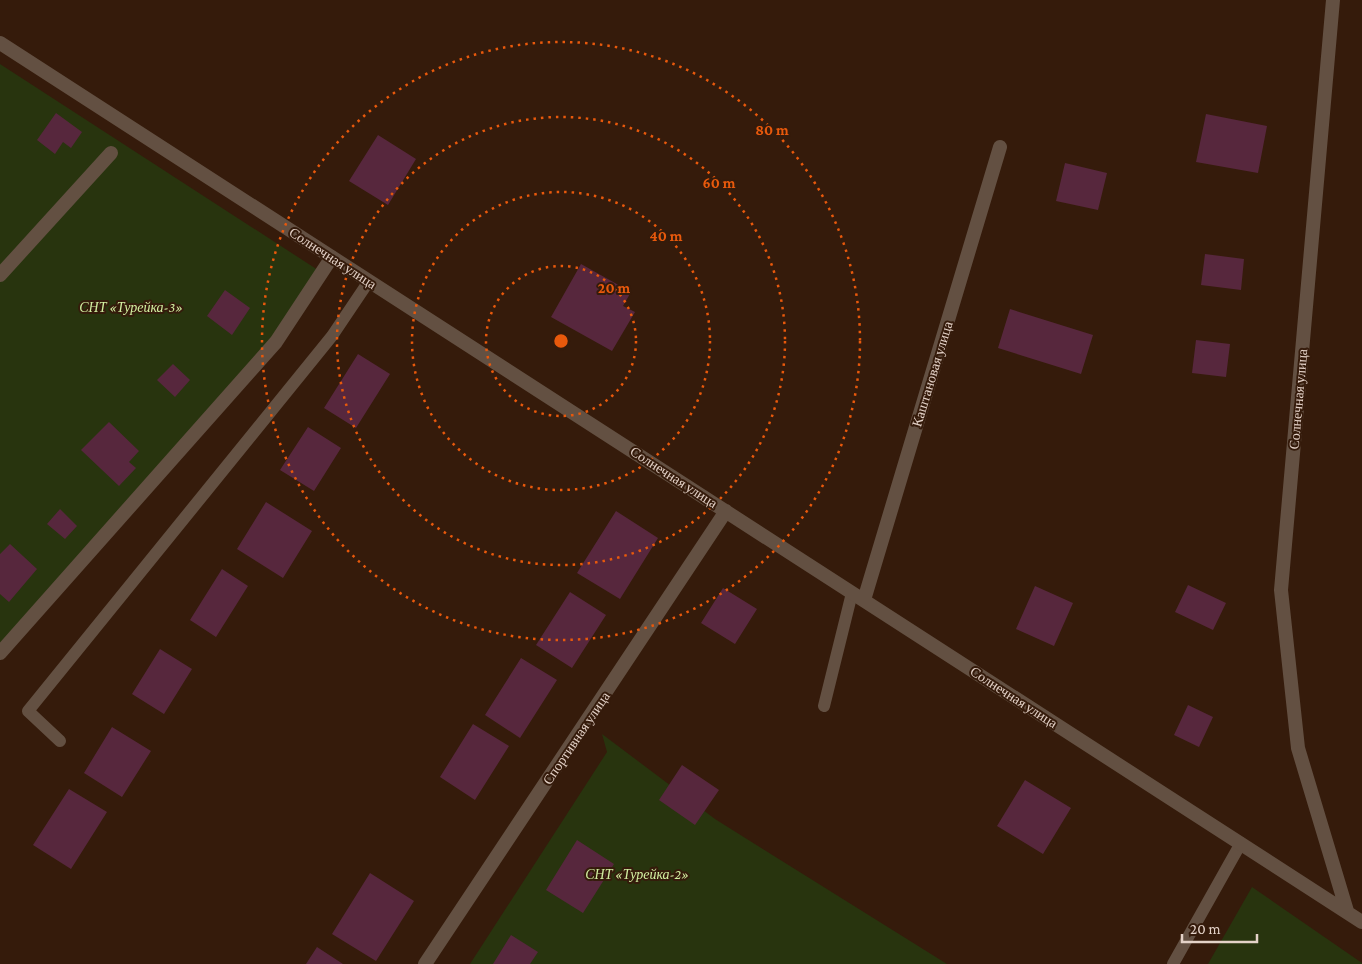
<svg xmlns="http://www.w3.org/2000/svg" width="1362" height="964" font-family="'Crimson Pro',serif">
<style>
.green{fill:#28340e}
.building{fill:#57273d}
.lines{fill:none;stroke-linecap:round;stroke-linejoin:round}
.service{stroke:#635042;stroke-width:12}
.minor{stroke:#635042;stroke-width:14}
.ring{fill:none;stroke:#e8590c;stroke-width:2.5;stroke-dasharray:2.5 5}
.labels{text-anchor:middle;stroke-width:4;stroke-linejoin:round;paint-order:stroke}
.street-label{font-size:14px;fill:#e4d2c8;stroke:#351b0b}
.park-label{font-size:14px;font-style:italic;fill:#d2efa1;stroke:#351b0b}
.centre{fill:#e8590c;stroke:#351b0b;stroke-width:2.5}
.ring-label{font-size:15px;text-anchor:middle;font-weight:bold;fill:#e8590c;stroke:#351b0b;stroke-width:4;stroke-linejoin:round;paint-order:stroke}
</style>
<rect width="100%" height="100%" fill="#351b0b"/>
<path class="green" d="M0,64L321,272L276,342L0,653Z
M602,734L715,819L947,964H470L607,752Z
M1252,887L1362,963V964H1208Z"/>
<path class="building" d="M56,113L82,132L71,148L63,142L55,154L37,140Z
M1206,114L1267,126L1258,173L1196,162Z
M378,135L416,159L388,205L349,181Z
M1065,163L1107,173L1098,210L1056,201Z
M1205,254L1244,259L1241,290L1201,285Z
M581,264L631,292L623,306L635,312L612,351L551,317Z
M225,290L250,308L232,335L207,316Z
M1010,309L1093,335L1081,374L998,348Z
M1196,340L1230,344L1226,377L1192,373Z
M358,354L390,374L356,428L324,408Z
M173,364L190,380L175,397L157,380Z
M109,422L139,451L129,462L136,468L119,486L81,450Z
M308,427L341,448L314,491L280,470Z
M266,502L312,531L283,578L237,549Z
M60,509L77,526L65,539L47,524Z
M616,511L658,538L620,599L577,573Z
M10,544L37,569L9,602L0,594V554Z
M222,569L248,586L216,637L190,620Z
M1188,585L1226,603L1213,630L1175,612Z
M1035,586L1073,603L1054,646L1016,629Z
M723,588L757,609L735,644L701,623Z
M570,592L606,615L572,668L536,645Z
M160,649L192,669L164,714L132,694Z
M521,658L557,680L520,738L485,715Z
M1188,705L1213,717L1199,747L1174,735Z
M473,724L509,746L475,800L440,777Z
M112,727L151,751L122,797L84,773Z
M682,765L719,790L695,825L659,800Z
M1025,780L1071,808L1043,854L997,826Z
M69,789L107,812L71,869L33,845Z
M577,840L614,864L583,913L546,890Z
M370,873L414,901L376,961L332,934Z
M511,935L538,952L530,964H493Z
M317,947L343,964H306Z"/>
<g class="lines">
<path class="service" d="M824,706L852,593
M60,741L28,711L332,336L369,281
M1173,964L1241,843"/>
<path class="minor" d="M1333,0L1281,590L1298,748L1347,911
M0,43L1362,922
M0,275L111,153
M864,600L1000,147
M0,653L276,342L332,257
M425,964L726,511"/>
</g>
<g class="ring">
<circle cx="561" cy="341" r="75"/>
<circle cx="561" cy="341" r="149"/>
<circle cx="561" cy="341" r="224"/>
<circle cx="561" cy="341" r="299"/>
</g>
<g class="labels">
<g class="street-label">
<text transform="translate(333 258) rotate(33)" y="5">Солнечная улица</text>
<text transform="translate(932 374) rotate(-73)" y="5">Каштановая улица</text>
<text transform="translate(1298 399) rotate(-85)" y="5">Солнечная улица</text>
<text transform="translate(674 477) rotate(33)" y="5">Солнечная улица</text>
<text transform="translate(1014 697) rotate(33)" y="5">Солнечная улица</text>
<text transform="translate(576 738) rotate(-56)" y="5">Спортивная улица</text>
</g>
<g class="park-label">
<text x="131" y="312">СНТ «Турейка-3»</text>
<text x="637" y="879">СНТ «Турейка-2»</text>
</g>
</g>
<circle cx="561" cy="341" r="8" class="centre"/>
<g class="ring-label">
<text x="772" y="135">80 m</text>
<text x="719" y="188">60 m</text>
<text x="666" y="241">40 m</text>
<text x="614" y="293">20 m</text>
</g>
<path d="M1182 934v8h75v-8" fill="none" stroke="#e4d2c8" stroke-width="2.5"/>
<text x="1190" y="934" font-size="15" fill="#e4d2c8" stroke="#351b0b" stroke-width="4" paint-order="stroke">20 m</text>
</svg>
